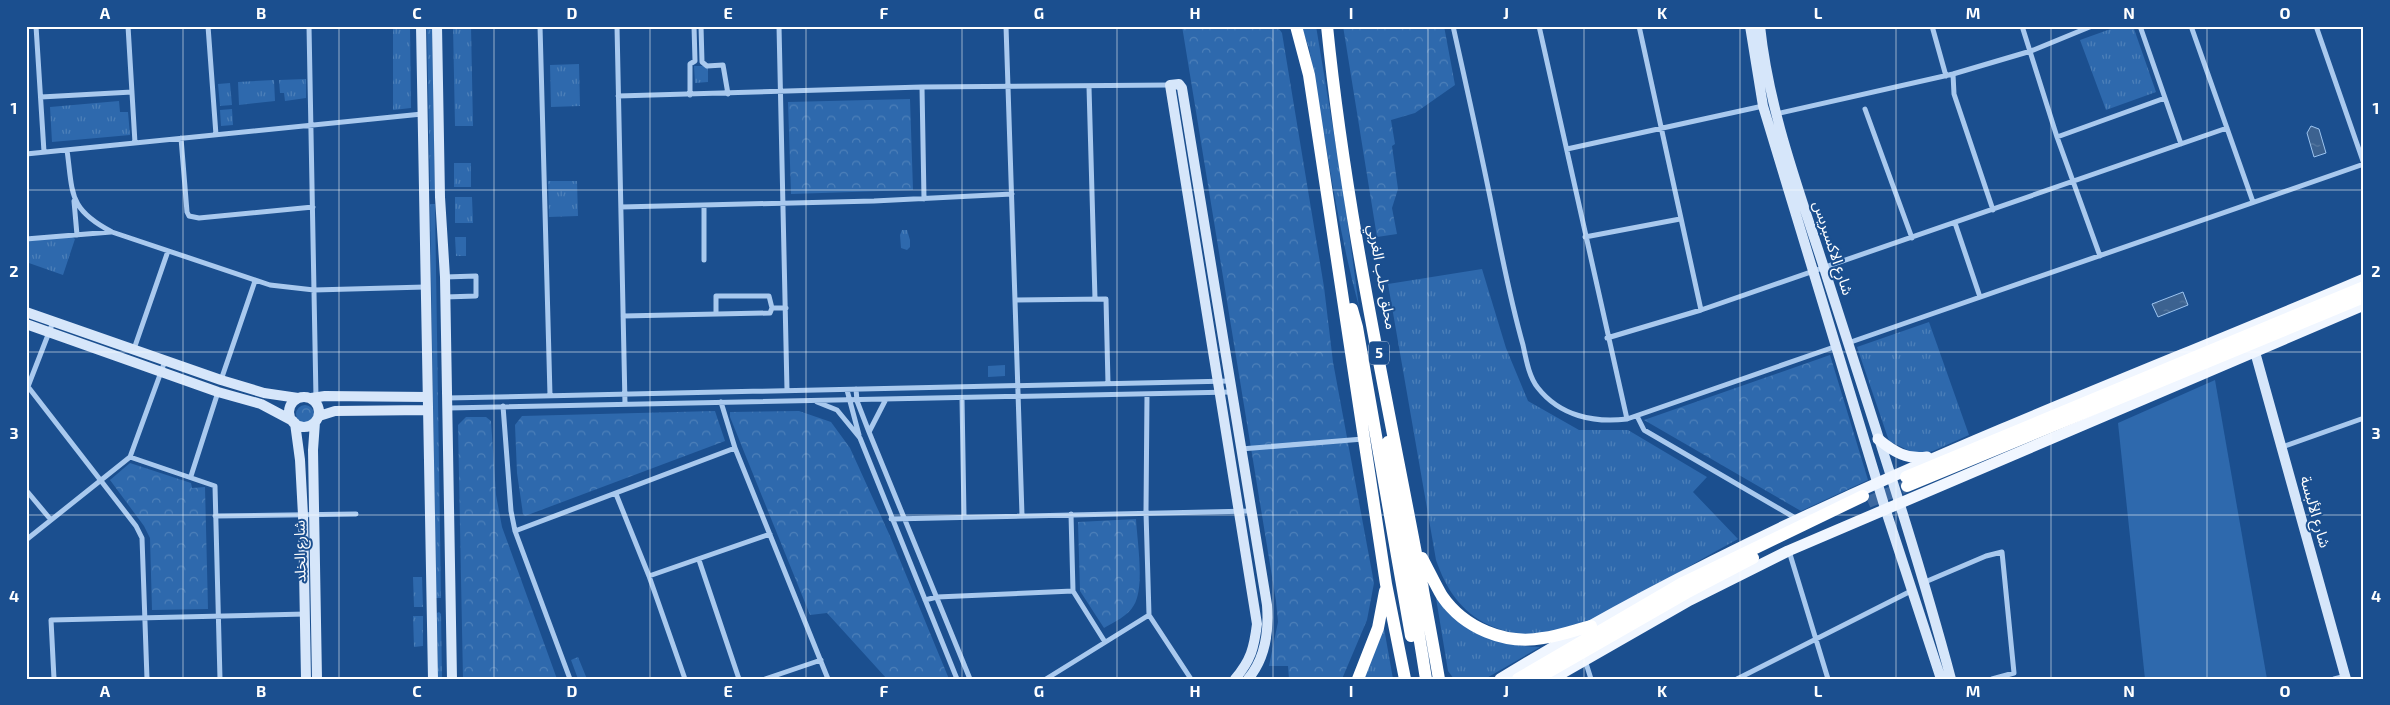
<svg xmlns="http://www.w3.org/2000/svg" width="2390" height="705" font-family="'Exo 2','Noto Sans Arabic',sans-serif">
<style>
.grass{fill:url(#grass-tufts)}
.forest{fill:url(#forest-crowns)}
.pitch{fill:#2e69ad}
.water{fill:url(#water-ripples);stroke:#9cc4f0}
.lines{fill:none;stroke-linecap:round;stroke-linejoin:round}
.highway-tunnel{stroke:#3d69a0;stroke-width:12;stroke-dasharray:12 6;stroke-linecap:butt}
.street{stroke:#a9c9ee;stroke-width:5}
.secondary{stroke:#d6e6fa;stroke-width:10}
.primary{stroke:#f0f6ff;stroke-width:11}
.highway{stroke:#fff;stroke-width:12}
.grid{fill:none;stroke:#fff;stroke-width:1;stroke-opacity:0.55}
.labels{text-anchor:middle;stroke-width:4;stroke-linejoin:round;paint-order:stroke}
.shield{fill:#1b4f8f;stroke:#bbcadd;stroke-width:1}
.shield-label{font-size:14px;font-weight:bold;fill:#fff}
.street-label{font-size:15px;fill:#fff;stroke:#1b4f8f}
.neatline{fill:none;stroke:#fff;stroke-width:2}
.grid-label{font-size:16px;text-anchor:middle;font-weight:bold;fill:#fff}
</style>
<defs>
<pattern id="grass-tufts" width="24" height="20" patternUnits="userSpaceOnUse" patternTransform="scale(1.25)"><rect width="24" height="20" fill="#2e69ad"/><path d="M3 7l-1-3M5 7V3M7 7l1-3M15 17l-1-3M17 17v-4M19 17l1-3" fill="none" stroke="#4d80b9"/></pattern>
<pattern id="forest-crowns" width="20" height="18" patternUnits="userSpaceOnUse" patternTransform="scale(1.25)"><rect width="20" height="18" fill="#2e69ad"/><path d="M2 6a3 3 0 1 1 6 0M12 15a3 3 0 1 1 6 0" fill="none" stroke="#4d80b9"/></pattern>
<pattern id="water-ripples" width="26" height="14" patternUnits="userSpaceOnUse" patternTransform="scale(1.25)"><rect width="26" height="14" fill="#3c6290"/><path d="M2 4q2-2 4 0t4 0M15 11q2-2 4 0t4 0" fill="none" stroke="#597aa1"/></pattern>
</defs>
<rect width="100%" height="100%" fill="#1b4f8f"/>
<path class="grass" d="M393,26H410L411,108L393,110Z
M427,26H432L435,190H430Z
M453,26H471L473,126H455Z
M1301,26H1316L1343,189L1359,307C1336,222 1325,134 1309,48Z
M2119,26H2133L2156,92L2106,110L2080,40Z
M579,64L580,106L551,107L550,65Z
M694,66H708V82L695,83Z
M306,79V98L285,101L284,93H280L279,80Z
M274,80L275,101L239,105L238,82Z
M230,83L232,105L220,106L218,84Z
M119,101L120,112H128L130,135L52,142L50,107Z
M232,109L233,125L221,126L220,110Z
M454,163H471V187H454Z
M548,181H577L578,216L549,217Z
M455,197H472L473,223H455Z
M430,204H435L441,598H436Z
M902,230H907L910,240V247L907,250L901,248L900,235Z
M72,237L75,239L63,275L26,262V241Z
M455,237H466V256H456Z
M1482,269L1506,348L1528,401L1579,430H1628L1707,477L1693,492L1738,539C1709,555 1680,571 1652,588C1603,615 1546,652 1489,625C1461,612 1446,589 1436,560L1388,284Z
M1929,322L1969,435L1933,451L1918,455L1889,441L1857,347Z
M1005,365V376L988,377V366Z
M413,577H422L423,607H414Z
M1436,598C1470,634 1490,645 1540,647L1485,679H1454L1448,671Z
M439,612L441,614L442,679H438L437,613Z
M413,616H423V646L414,647Z
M1384,628L1393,679H1364Z
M578,657L587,679H578L571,660Z"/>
<path class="forest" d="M1182,26H1277L1282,33L1324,287L1333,362L1374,583L1367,620L1342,679H1289L1288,666H1269L1278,622L1276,601Z
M1343,26H1444L1455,85L1415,113L1391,120L1395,144L1392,146L1398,189L1392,208L1397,234L1377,237Z
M910,99L913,190L791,194L788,102Z
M1830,355L1868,480L1801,511L1644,420Z
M296 414a9 9 0 1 1 18 0a9 9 0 1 1-18 0Z
M715,411L725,441L525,516L523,514L517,473L515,425L522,416Z
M799,411L831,422L850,448L890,536L949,679H887L827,613L810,615L730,417V412Z
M466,417H486L491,421L496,495L502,527L557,679H463L458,425Z
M130,463L191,483L192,488L205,487L208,609L152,610L150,538L144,526L110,480Z
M1136,519C1137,540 1145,587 1134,605C1128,616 1114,622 1104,628L1080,591L1078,522Z"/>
<path class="pitch" d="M2215,380L2267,679H2145L2118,423Z"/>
<path class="water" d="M2311,126L2319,129L2326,153L2314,157L2307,133Z
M2183,292L2188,305L2158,317L2152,304Z"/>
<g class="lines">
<path class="highway-tunnel" d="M1868,502L1907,486"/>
<path class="street" d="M36,26L44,152
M128,26L135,143
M208,26L216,135
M309,26L316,398
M540,26L550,395
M617,26L625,404
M701,26L702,62L707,66L723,65L728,94
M779,26L787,390
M1006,26L1022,515
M1453,26C1468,93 1483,160 1496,227C1504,267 1512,306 1523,345C1526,359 1529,377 1538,388C1560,416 1594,423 1627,419L1837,346
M1539,26L1627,419
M1639,26L1701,310
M1932,26L1946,76
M2022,26L2057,137L2100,256
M2140,26L2181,144
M2191,26L2253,202
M2316,26L2364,164
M1953,74L1954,94L1993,210
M922,87L924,199
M1089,87L1095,299
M690,95V64L695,61L694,26
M618,96L922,87L1170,85
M41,97L132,92
M1865,109L1912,238
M1776,114L1953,74L2031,51L2092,26
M2057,137L2165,98
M181,138L187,212L189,216L199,218L313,207
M1567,149L1763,106
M67,150C73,194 68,209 112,232L270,285L314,290L425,287
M26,154L422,114
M74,201L77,235
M704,205V260
M621,207L874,201L1012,194
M1955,223L1980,297
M1585,237L1680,219
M26,239L111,232
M445,277L476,276V296L445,297
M1016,300L1106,299L1108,384
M716,314V296H769L772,308
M623,316L770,313L772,308H786
M1607,338L1701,310L2227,128
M1848,343L2364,164
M134,349L168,251
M221,380L255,281
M29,388L136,526L142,538L147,679
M27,389L53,322
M856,389L857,401L869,432L970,679
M847,390L859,435
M447,398L1230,381
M962,398L964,516
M721,402L735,448L828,679
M817,402L837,410L860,438L957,679
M503,406L511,511L515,531L570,679
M448,408L1232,392
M1637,416L1644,430L1797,519
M869,432L886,399
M2282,447L2364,418
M1241,449L1363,439
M130,457L215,486L220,679
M191,476L218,392
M26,490L51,520
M616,494L649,576L685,679
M215,516L356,514
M891,519L1251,511
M515,531L735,448
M26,540L130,457L165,361
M1789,551L1828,679
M699,560L739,679
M649,576L770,534
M1925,582L1986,556L2002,552L2014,673L1992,679
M1073,591L1105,642
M925,600L937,597L1073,591L1071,514
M1149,615L1191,679
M1585,660L1591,679
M54,679L51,620L306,614
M765,679L821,660
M1046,679L1149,615L1146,512L1147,395
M1737,679L1913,590
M2334,679L2346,676"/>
<path class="secondary" d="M421,26L433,679
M437,26L440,197L445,277L452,679
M1750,26L1763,106L1885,508L1941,679
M1760,26C1769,111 1799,190 1825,271C1868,406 1914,541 1951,679
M26,312L221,380L264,393L298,398
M26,324L218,392L261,404L293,421
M2255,352L2346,679
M289 412a15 15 0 1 1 30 0a15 15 0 1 1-30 0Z
M311,398L325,396L427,397
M319,416L335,411L428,410
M315,422L313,450L317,679
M295,423L300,460L303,515L306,679
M1235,679C1251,660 1254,648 1257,624L1170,85L1179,84L1182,88L1267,605C1269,631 1266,658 1248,679"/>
<path class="primary" d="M1878,439C1894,452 1907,460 1927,457
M1500,679C1771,511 2072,403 2364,279
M1552,679L1690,600L1788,551L2364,305"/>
<path class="highway" d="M1296,26L1309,75L1386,584L1405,679
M1327,26C1349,246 1402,462 1439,679
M1352,309L1357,327L1411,636
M1388,442L1426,679
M1906,477L2364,287
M1907,486L2364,297
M1422,558C1429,571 1435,584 1442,596C1464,628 1505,645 1543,638C1559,636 1575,630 1591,626
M1358,679L1378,628L1385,591
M1518,679L1681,584L1863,496
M1536,679L1686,593L1753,558"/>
</g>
<path class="grid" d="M183,26V679M339,26V679M494,26V679M650,26V679M806,26V679M962,26V679M1117,26V679M1273,26V679M1428,26V679M1584,26V679M1740,26V679M1896,26V679M2051,26V679M2207,26V679M26,190H2364M26,352H2364M26,515H2364"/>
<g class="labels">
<rect class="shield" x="1369" y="341.5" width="20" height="23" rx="4"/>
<g class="shield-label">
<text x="1379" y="358">5</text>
</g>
<g class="street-label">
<text transform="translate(1833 248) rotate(72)" y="5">شارع الاكسبريس</text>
<text transform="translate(1382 277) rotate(80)" y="5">محلق حلب الغربي</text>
<text transform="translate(2315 512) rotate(74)" y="5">شارع الألبسة</text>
<text transform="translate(300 551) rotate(-91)" y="5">شارع الخلد</text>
</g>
</g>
<rect width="2390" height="705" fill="none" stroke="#1b4f8f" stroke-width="55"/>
<rect x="28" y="28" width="2334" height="650" class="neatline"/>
<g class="grid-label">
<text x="105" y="19">A</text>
<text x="261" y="19">B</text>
<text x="417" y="19">C</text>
<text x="572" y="19">D</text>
<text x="728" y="19">E</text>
<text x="884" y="19">F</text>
<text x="1039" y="19">G</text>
<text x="1195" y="19">H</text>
<text x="1351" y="19">I</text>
<text x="1506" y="19">J</text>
<text x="1662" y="19">K</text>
<text x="1818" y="19">L</text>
<text x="1973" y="19">M</text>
<text x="2129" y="19">N</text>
<text x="2285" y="19">O</text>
<text x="14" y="114">1</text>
<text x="2376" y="114">1</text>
<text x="14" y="277">2</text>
<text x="2376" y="277">2</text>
<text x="14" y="439">3</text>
<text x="2376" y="439">3</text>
<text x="14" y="602">4</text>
<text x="2376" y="602">4</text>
<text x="105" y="697">A</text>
<text x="261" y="697">B</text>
<text x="417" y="697">C</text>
<text x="572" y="697">D</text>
<text x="728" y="697">E</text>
<text x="884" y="697">F</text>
<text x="1039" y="697">G</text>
<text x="1195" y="697">H</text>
<text x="1351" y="697">I</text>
<text x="1506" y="697">J</text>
<text x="1662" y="697">K</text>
<text x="1818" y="697">L</text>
<text x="1973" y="697">M</text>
<text x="2129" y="697">N</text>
<text x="2285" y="697">O</text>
</g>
</svg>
